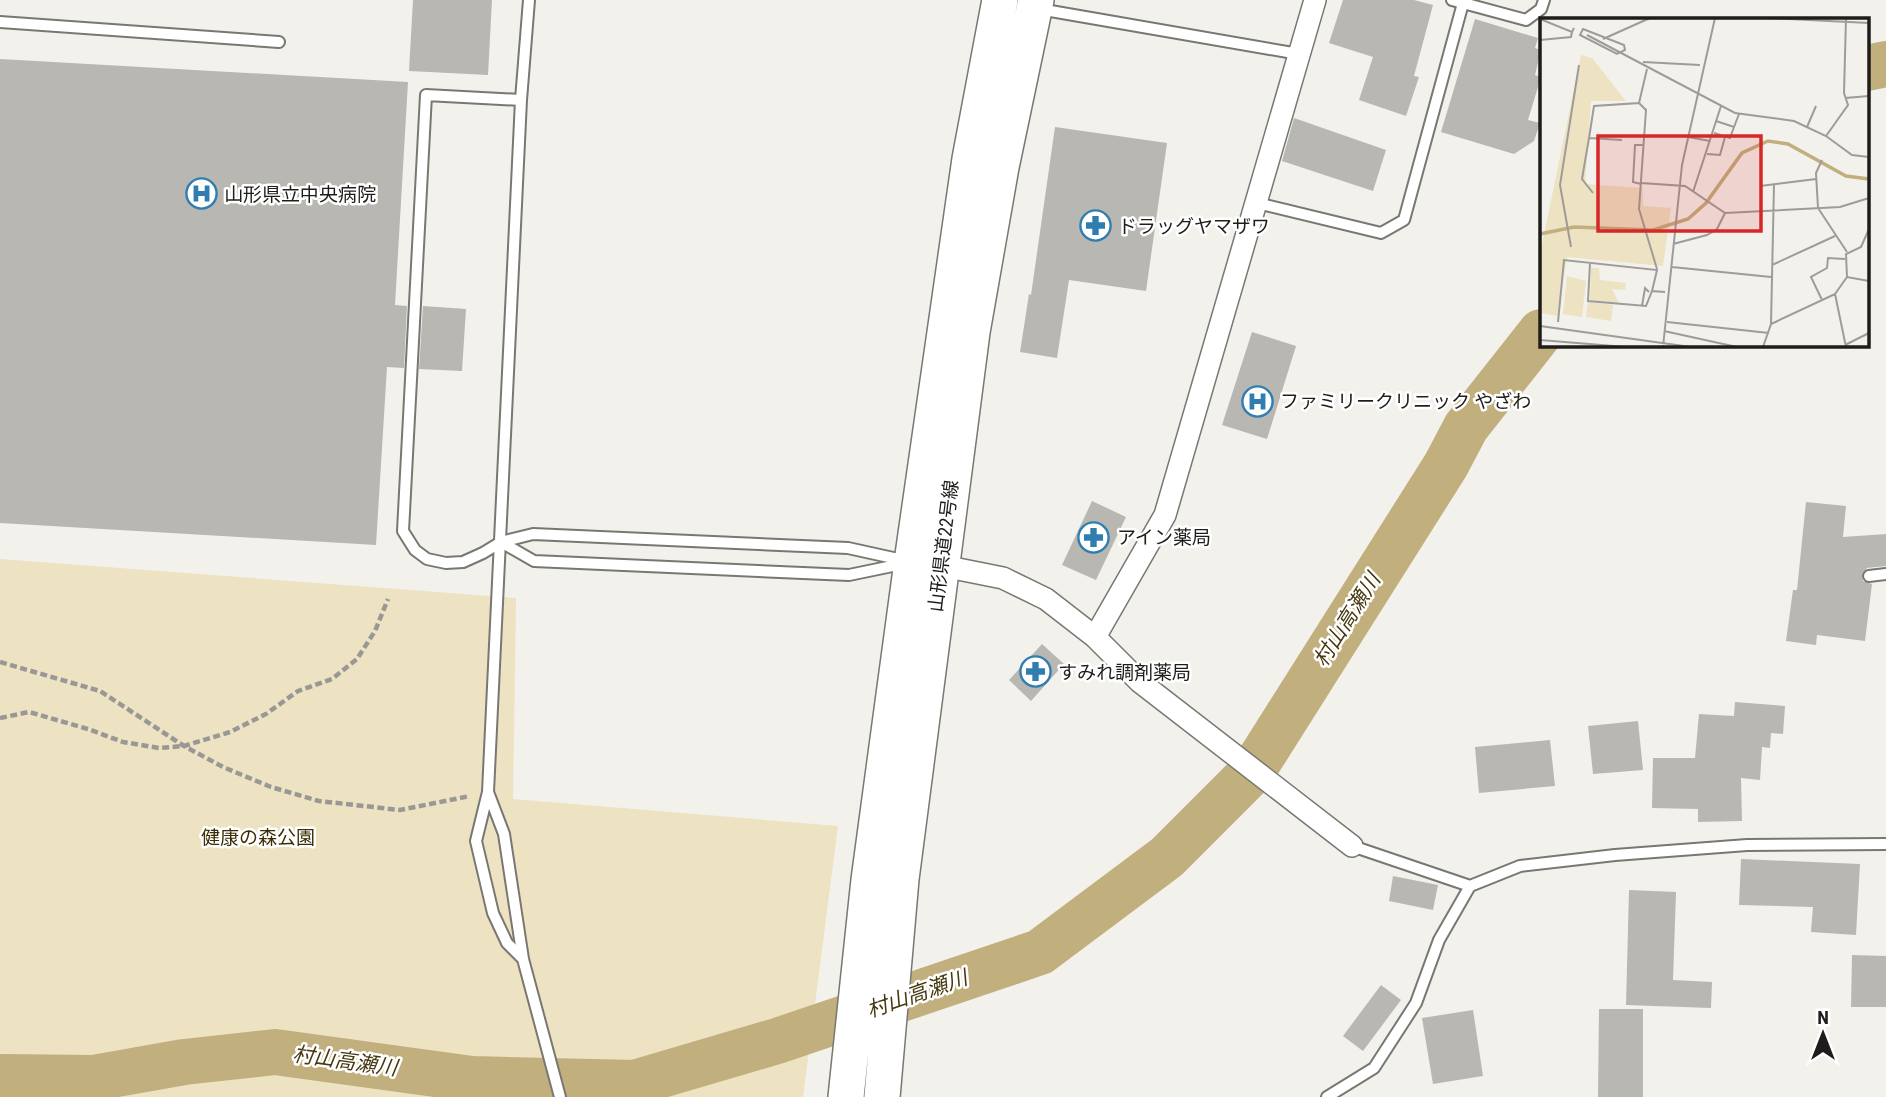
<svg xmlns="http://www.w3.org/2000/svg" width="1886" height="1097" font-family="'Roboto Condensed','Noto Sans JP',sans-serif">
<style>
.green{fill:#ede2c2}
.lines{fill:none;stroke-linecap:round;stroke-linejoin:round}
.river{stroke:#c1af7e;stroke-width:46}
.building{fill:#b9b7b2}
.lane-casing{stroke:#787772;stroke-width:14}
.street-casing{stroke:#787772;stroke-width:24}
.primary-casing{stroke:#787772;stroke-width:38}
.path{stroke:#9a9894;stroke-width:4.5;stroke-dasharray:7 3.5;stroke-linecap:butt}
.lane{stroke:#fff;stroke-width:10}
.street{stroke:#fff;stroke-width:21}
.primary{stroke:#fff;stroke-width:35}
.labels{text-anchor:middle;stroke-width:5;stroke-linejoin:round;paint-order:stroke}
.poi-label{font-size:19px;fill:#1e1d1b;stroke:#fff;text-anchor:start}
.street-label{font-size:19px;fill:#1e1d1b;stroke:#fff}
.park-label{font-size:19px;fill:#3b2e04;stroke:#fff}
.water-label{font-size:21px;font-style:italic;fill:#463911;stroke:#fff}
.inset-river{fill:none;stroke:#c1af7e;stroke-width:3.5}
.inset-road{fill:none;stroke:#9e9c98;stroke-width:2}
.view{fill:#d62828;fill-opacity:0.15;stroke:#d62828;stroke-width:3.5}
.inset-edge{fill:none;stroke:#1e1d1b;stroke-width:3.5}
</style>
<rect width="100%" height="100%" fill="#f3f1eb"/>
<path class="green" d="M0,559L516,598L513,799L838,826L803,1097H0Z"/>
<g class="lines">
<path class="river" d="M1867,68L1886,64
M0,1077L94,1078L184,1062L275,1052L472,1079L634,1083L777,1041L1040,952L1167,857L1252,772L1446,465L1466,427L1541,332"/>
</g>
<path class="building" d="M413,0H492L488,75L409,71Z
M1343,0H1414L1433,5L1414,76L1419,77L1406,116L1359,100L1373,57L1329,43Z
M1475,19L1538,38L1535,48L1541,50L1535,75L1541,77L1528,120L1540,123L1534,141L1514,154L1441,132Z
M0,59L408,82L395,305L407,306L404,368L387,367L376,545L0,523Z
M1294,118L1386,150L1373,191L1282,161Z
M1055,127L1167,143L1146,291L1069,280L1057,358L1020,352L1029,294L1031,295Z
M423,306L466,309L462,371L419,369Z
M1252,332L1296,346L1267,439L1222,425Z
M1092,501L1126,517L1096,580L1062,565Z
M1806,502L1846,506L1843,537L1886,534V566L1867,568L1862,574L1863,581L1872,584L1865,641L1817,635L1816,645L1786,641L1793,590H1797Z
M1042,644L1064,664L1031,701L1009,680Z
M1735,702L1785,706L1783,734L1771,733L1770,748L1762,747L1760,780L1741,778L1742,821L1698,822V809L1652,808L1653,758H1695L1699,714L1734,716Z
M1638,721L1643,770L1593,774L1588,726Z
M1550,740L1555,786L1479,793L1475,747Z
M1741,859L1860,864L1856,935L1811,932L1813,907L1739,905Z
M1393,876L1438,885L1433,910L1389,901Z
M1629,890L1676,892L1673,980L1712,982L1711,1008L1626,1005Z
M1852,955L1886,956V1007H1851Z
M1381,985L1401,1000L1363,1051L1343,1036Z
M1599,1009H1643V1097H1598Z
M1473,1010L1483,1076L1433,1084L1422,1018Z"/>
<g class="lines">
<defs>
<path id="lane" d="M1452,0L1526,20L1541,9L1544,0
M1039,9L1299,54
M0,22L279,42
M521,100L426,95L403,531L415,550L427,559L446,563L463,562L483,553L501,542L533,534L848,548L907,561
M1257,203L1381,233L1404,220L1463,3
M501,542L534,561L849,575L907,563
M1869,576L1886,574
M488,792L504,834L523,959L560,1097
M1352,846L1470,886L1520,866L1615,855L1747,845L1886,844
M523,959L507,943L493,913L476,841L488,792L521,100L529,0
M1327,1097L1374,1068L1416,1003L1439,940L1470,886"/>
<path id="street" d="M933,564L1003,578L1046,599L1095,637L1140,682L1352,846
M1095,637L1165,515L1315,0"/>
<path id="primary" d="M846,1097L869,880L912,562L970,159L1000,0
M882,1097L901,879L972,332L1001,167L1036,0"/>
</defs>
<use href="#lane" class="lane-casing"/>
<use href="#street" class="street-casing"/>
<use href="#primary" class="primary-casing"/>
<path class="path" d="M0,662L100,691L184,746L223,767L271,787L319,801L400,810L470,796
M0,718L29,712L88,729L123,742L159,748L184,746L230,732L266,714L298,691L332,679L357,659L375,631L388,599"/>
<use href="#lane" class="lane"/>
<use href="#street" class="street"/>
<use href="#primary" class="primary"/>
</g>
<defs>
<symbol id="hospital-ring" viewBox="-11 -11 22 22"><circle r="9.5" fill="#fff" stroke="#307eb0" stroke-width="1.5"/><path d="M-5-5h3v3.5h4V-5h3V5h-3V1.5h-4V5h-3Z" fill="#307eb0"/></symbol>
<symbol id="pharmacy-ring" viewBox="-11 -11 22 22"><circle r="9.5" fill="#fff" stroke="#307eb0" stroke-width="1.5"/><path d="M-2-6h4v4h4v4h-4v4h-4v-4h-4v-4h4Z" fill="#307eb0"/></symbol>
</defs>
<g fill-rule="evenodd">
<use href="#hospital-ring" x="184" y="176" width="35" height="35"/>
<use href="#pharmacy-ring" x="1078" y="208" width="35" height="35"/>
<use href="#hospital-ring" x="1240" y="384" width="35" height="35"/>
<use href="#pharmacy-ring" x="1076" y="520" width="35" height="35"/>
<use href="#pharmacy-ring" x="1018" y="654" width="35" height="35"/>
</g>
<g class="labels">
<g class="poi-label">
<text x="224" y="201">山形県立中央病院</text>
<text x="1118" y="233">ドラッグヤマザワ</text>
<text x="1280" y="408">ファミリークリニック やざわ</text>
<text x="1117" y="544">アイン薬局</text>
<text x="1058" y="679">すみれ調剤薬局</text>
</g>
<g class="street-label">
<text transform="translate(943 546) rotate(-83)" y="7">山形県道22号線</text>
</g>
<g class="park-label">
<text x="258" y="844">健康の森公園</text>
</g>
<g class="water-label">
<text transform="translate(1347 620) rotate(-58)" y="7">村山高瀬川</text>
<text transform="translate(917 994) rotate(-19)" y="7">村山高瀬川</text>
<text transform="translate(345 1061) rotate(8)" y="7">村山高瀬川</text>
</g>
</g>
<g transform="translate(1540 18)">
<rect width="329" height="329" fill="#f3f1eb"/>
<path d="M41,37L52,40L86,83H51L45,166L103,170V188L131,190L123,248L27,239L18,298L0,295V236ZM51,250H59L60,262L86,265L85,272L72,271L79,285L50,282ZM27,258L46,263L42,299L23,296ZM48,284L73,287L71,303L46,299Z" fill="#ede2c2"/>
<path class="inset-river" d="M0,216L34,209L113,212L148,201L166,185L202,135L228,123L248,126L306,158L329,161"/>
<path class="inset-road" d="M228,0L329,5M0,1L32,14L34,10M43,11L84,27L85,32L77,36L40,17ZM47,17L195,95L254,103L286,118L312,137L329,139M63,21L110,0M0,22L31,19L32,14M103,44L160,47M305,80L329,78M99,85L106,92L99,191L117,251M176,103L194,109L199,96M267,109L276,88M174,115L190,120L194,109M286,118L308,87L304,75L306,0M148,119L170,123M49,120L54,88L99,85L107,51M167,136L180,137L185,119M282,142L276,155L278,190L307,234M101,165L145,168L185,195L300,189L329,180M101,166L93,164L95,127H103M220,168L276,161M153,174L181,88M53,175L42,161L49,120L82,122M133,226L167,217L177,211L185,195M31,229L20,167L39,47M50,245L48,283L106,288L112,273M232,247L295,218M132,249L231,259M307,259L306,236L321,229L329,211M295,276L307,259L329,263M282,282L271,259L287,250L288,240L305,241M102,288L105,270L109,274M18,304L24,242L117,252L112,273L125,274M127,304L229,315M231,306L295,276L306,329M0,308L151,329M124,313L197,329M0,322L86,329M305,327L329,315M123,329L142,147L175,0M223,329L231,306L234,167"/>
<path class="view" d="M58,118H221V213H58Z"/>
<rect width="329" height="329" class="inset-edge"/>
</g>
<g transform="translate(1823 1034)" stroke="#ffffff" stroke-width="5" paint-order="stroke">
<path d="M0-5L12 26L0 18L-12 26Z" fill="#1e1d1b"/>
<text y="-10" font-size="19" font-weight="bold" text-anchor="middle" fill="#1e1d1b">N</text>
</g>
</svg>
